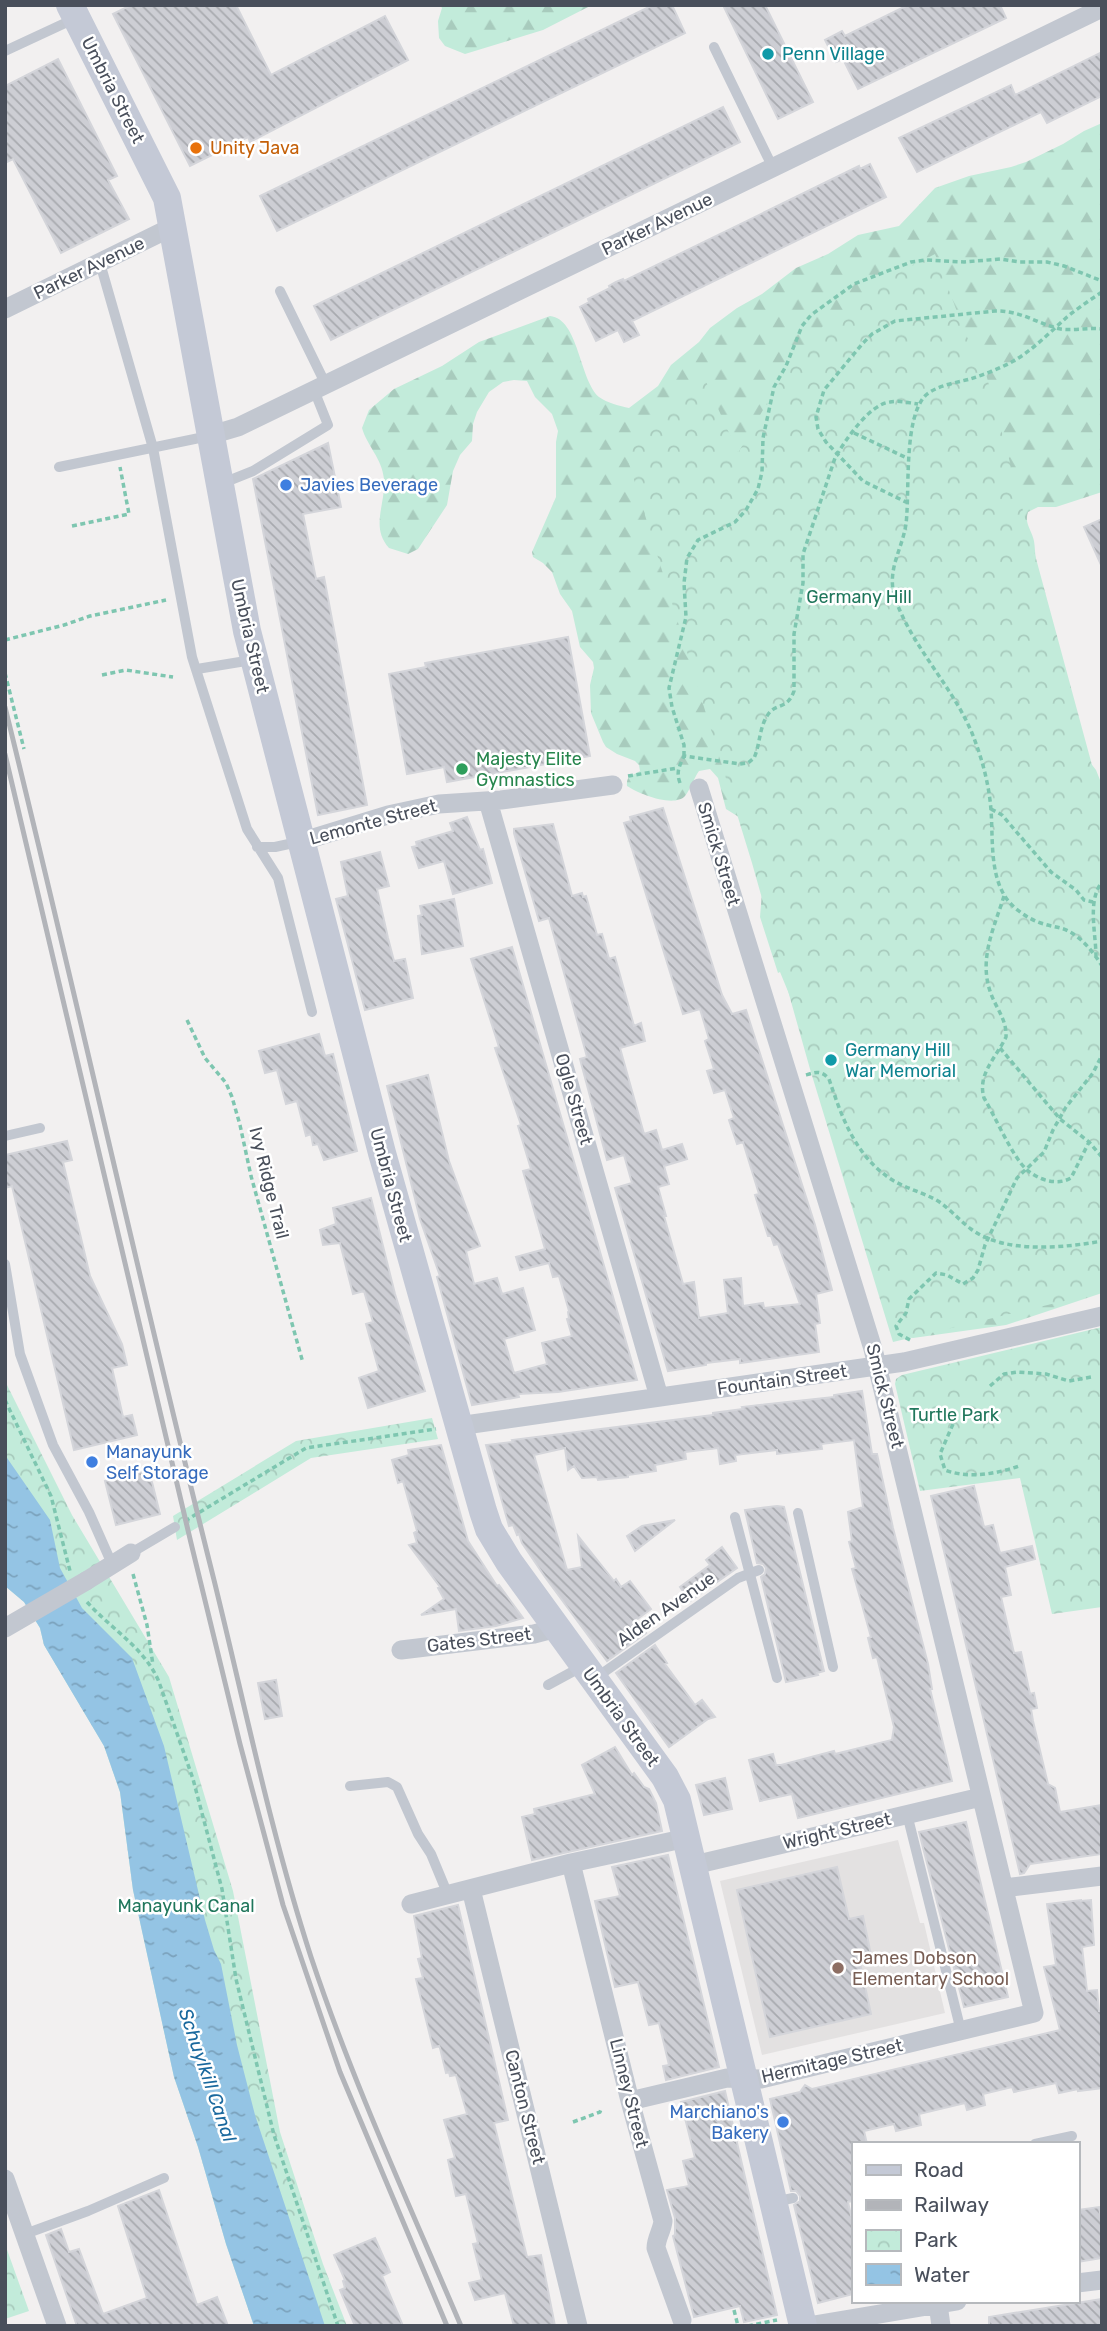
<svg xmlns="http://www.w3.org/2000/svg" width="1107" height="2331" font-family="Rubik,sans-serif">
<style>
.education{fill:#e3e1e1}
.forest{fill:url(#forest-firs)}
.park{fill:url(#park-crowns)}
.water{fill:url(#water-ripples)}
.building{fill:url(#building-back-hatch);stroke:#d4d5da;stroke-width:2}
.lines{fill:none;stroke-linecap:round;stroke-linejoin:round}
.path{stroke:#7ec6b0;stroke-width:3.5;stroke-dasharray:5 3.5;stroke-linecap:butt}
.service{stroke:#c2c7d0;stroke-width:10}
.minor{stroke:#c2c7d0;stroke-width:19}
.secondary{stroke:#c4c9d6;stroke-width:28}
.rail{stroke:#b2b4b9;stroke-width:5}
.minor-bridge{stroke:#c2c7d0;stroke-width:19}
.culture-dot{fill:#0f9aa8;stroke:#fff;stroke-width:2.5}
.food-dot{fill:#e8710a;stroke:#fff;stroke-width:2.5}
.shop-dot{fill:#3f7fe0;stroke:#fff;stroke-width:2.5}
.leisure-dot{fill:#2e9e5b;stroke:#fff;stroke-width:2.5}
.education-dot{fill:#8d6e63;stroke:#fff;stroke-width:2.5}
.labels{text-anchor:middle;stroke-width:5;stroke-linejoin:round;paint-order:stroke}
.culture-label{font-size:18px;fill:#0d838f;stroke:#fff;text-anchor:start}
.street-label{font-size:18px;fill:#494f5b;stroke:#fff}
.food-label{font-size:18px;fill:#c56008;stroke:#fff;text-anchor:start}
.shop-label{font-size:18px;fill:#366cbe;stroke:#fff;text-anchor:start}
.park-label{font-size:18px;fill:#20775c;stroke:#fff}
.leisure-label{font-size:18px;fill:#27864d;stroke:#fff;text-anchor:start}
.education-label{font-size:18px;fill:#785e54;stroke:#fff;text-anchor:start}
.water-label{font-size:19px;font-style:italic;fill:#1a699e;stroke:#fff}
</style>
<defs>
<pattern id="forest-firs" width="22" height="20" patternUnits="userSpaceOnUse" patternTransform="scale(1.75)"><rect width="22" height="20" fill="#c2ebda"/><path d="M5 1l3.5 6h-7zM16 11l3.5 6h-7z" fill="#a8cbbd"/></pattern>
<pattern id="park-crowns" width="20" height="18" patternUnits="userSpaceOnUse" patternTransform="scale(1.75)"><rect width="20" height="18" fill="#c2ebda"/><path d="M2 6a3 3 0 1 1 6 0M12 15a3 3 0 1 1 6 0" fill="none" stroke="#a8cbbd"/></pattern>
<pattern id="water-ripples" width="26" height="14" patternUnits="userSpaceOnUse" patternTransform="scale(1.75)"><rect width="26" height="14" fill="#94c4e4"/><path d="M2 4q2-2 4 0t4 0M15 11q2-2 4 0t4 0" fill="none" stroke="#7ba2bc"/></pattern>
<pattern id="building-back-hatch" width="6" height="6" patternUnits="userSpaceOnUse" patternTransform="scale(1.75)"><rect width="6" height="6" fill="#cdced4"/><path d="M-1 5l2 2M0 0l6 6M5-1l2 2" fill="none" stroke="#a8aaaf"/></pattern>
</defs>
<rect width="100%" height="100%" fill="#f2f0f0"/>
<path class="education" d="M898,1840L920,1923H924L945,2013L762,2055L720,1881Z"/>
<path class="forest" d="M440,5H592L543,30L465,54L445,46L439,38L438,21L442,8Z
M1102,123V492L1056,507H1038L1028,512C1024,524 1032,530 1034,541C1035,547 1035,554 1036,561L1082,752L1096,770L1102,785V1293L1006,1325L913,1338L898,1335L794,1006L780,972L778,973L760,917L762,892L742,819L726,809L718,778L710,769L699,771C694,778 690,790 685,796C674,808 639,794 627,786C626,775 632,776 640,771L639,765L635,761L617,754L606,747L603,742L591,713L590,685L594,668L593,662L580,647L572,611L560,594L552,572L543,563L533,557L532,552L556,497V442L558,431L552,414L535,397L527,381L514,380L503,382L489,392L477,412L473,424L472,441L460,455L453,471L447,505L418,549L408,554L389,548C370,527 386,504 384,479C382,458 367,446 362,428L369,410L394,389L442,366L479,342L550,316C579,319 579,379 599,397C607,403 620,406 629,408L658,386L671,365L699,342L710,328L737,308L762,294L796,268L828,254L858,235L899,226L935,188L969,176L1011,167L1026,162L1063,144L1084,131Z"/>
<path class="park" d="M935,254L966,335L986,374L1102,802V1292L893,1342L810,1069L752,863L624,447L703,375L738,453L777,386L823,326L881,282Z
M1102,1327V1607L1052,1614L1020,1478L920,1491L895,1384L896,1379L902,1375Z
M5,1381L72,1515L169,1677L233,1891L280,2132L323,2264L347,2326H254L226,2244L198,2147L174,2077L133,1890L120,1792L104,1746L44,1645L40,1628L24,1602L5,1586Z
M432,1418L438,1439L311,1458L177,1540L173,1516L296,1441Z
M5,2244L29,2311L5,2319Z"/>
<path class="water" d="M5,1455L50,1520L60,1568L82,1608L132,1658L164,1746L205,1920L214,1950L221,1964L237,2045L255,2115L325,2326H254L226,2244L198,2147L174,2077L133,1890L120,1792L104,1746L44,1645L40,1628L24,1602L5,1586Z"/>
<path class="building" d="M131,5H236L271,75L385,16L408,60L250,142L248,137L190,166L113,14Z
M653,5H672L685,33L277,231L260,196Z
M723,5H765L813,102L778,119Z
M908,5H1000L1006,18L858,89L843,59L836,62L825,40L842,31L845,36Z
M1102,52V96L1047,123L1041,112L917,172L899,138L1011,85L1015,95Z
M58,59L117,176L108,180L129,219L61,253L13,159L5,163V86Z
M723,107L740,142L331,340L314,306Z
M870,164L886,197L632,321L639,335L624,342L618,330L596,341L580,307L589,302L588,299L610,288L609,286L616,282L623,279L624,281L859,166L860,169Z
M328,443L341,507L303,514L316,579L324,577L367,805L318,815L253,479Z
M1102,519V567L1084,527Z
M568,637L590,756L447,782L444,767L407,774L389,674L426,667L425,663Z
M663,808L722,995L732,1014L746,1010L815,1225L832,1290L816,1294L820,1323L815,1324L819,1352L740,1363V1359L706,1363V1365L668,1371L615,1188L632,1183L624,1155L607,1160L580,1059L587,1057L549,918L539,921L514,833V829L553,824L572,896L582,893L583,897L586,896L597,935L602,934L609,959L615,957L634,1026L641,1023L645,1041L620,1048L644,1134L656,1130L662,1150L682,1144L687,1159L664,1166L669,1184L658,1187L666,1216H664L683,1284L694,1282L699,1318L728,1313L724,1280L741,1278L743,1306L763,1303L764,1308L800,1304L778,1244L774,1245L771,1236H768L755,1195L759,1194L743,1142L737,1144L729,1120L734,1118L725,1090L714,1093L707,1071L714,1069L705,1041L709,1039L700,1009L683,1014L624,823L631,821L630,817Z
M467,817L480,850L483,849L492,883L453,894L444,861L419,868L412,847L417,846L416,842L453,831L450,823Z
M380,852L389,886L377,889L388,938L394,961L405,959L413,998L365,1010L336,899L348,896L341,862Z
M454,899L463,946L422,954L418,916L422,915L420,906Z
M512,947L637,1380L558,1392L518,1394L519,1397L472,1405L437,1277L440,1276L420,1219L387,1086L428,1075L449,1161L480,1246L466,1251L474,1284L497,1278L502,1294L523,1288L535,1330L504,1339L514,1373L547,1364L542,1343L572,1336L567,1319L569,1318L568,1312L569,1311L559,1276L553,1277L549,1263L520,1270L516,1257L545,1249L523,1171L531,1169L518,1126L521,1125L495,1048L499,1047L471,959Z
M319,1034L325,1056L333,1054L357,1151L324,1160L318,1144L313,1145L311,1134L306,1136L297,1101L286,1104L277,1070L265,1073L259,1051Z
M67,1141L72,1160L63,1162L90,1276L122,1344L127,1365L112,1368L123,1417L132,1415L137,1435L74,1450L12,1186L5,1188V1155Z
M371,1198L395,1294L425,1391L368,1408L359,1378L379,1371L366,1324L373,1322L364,1291L353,1294L340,1243L323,1245L320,1230L336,1224L333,1208Z
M862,1391L872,1454H877L893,1528L928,1664L932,1689H930L952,1781L798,1818L792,1794L760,1801L749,1760L773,1754L776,1765H781L834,1751L835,1754L892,1740L894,1727L877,1657L873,1658L868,1638L871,1637L852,1569L856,1568L849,1542L852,1541L848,1512L863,1507L854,1440L821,1444L822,1449L777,1454V1450L735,1455L736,1461L720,1464L718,1448L685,1452L686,1459L655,1465L656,1471L628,1475V1477L598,1480L597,1477L582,1478L574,1466L568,1470L565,1448L534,1455L567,1570L582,1567L578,1536L614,1581L616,1579L621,1587L630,1581L651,1609L636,1620L646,1633L607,1661L545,1577L522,1543L519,1534L517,1535L513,1525L509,1526L486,1445L513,1442L512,1440L713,1415V1413L743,1409L742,1407L834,1397V1395Z
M441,1445L468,1541L497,1586L499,1585L523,1618L496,1626L459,1631L456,1609L421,1615L444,1599L438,1588L440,1587L409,1545L417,1543L414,1533L417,1531L403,1481L398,1483L392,1460L409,1455L408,1450Z
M146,1471L152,1482L160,1514L116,1525L105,1481Z
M974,1486L984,1527L993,1525L1000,1553L1032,1546L1035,1559L1005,1567L1011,1595L1001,1597L1014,1653L1021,1652L1030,1694L1034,1693L1037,1708L1031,1709L1033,1721L1048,1784L1055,1788L1060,1812L1102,1805V1854L1030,1864L1024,1873L1020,1874L931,1496Z
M777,1506L784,1507L824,1671L817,1673L818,1675L786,1682L761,1577L765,1574L766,1568L763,1564L757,1563L745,1510Z
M675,1520L635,1551L627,1536L642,1526Z
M722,1547L737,1568L690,1601L680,1587L710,1565L706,1560Z
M655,1645L667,1663L665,1664L695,1705L702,1700L715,1717L708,1719L669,1747L616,1673Z
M276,1680L282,1716L265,1719L258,1683Z
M615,1747L632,1775L634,1773L644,1787L649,1789L656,1803L662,1831L532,1860L522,1817L535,1814L534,1809L595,1794L582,1765Z
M725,1778L732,1809L704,1815L696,1785Z
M966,1822L1008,1997L964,2007L919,1832Z
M668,1855L719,2067L666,2080L663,2066L669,2065L659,2023L649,2025L638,1982L615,1987L595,1901L620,1896L612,1867Z
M837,1867L849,1919L863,1916L872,1960L860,1963L871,2014L770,2037L737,1890Z
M1081,1900V1901L1091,1900L1092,1916L1094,1945L1082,1947L1087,1991L1097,1990L1099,2011H1102V2088L1078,2091V2089L1059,2093L1056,2083L1014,2092L1012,2087L983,2094L985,2105L967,2110L965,2103L919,2114L921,2125L896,2131L894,2124L864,2131L867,2144H853V2201L848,2202L853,2224V2294L818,2303L794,2205L800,2201V2196L796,2191H791L770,2099L800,2092L805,2085L812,2089L1060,2030L1044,1967L1056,1965L1047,1904Z
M458,1905L508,2120L494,2123L527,2257L541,2255L555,2326H514L505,2293L475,2300L469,2283L482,2280L473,2244L478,2243L466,2194L456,2196L448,2160L455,2158L444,2120L467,2114L456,2075L450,2076L449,2072L446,2073L440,2048L439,2046L433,2048L416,1979L423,1978L418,1959L422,1958L414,1916Z
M725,2091L777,2315L744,2322L740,2306L694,2317L673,2236L675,2235V2218L667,2190L689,2186L683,2161L695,2158L681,2102Z
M159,2190L197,2305L217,2297L228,2326H77L46,2235L61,2229L69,2252L79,2249L103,2314L147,2298L118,2206Z
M1099,2207L1102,2223V2258L1077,2262V2210Z
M375,2238L390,2272L382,2276L403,2326H355L340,2290L345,2288L343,2281L345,2280L334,2255Z
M1102,2299V2326H989V2317Z"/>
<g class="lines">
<path class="path" d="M1102,292C1090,300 1078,308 1067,317C1049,333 1031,352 1010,363C998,369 983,375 970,379C955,383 938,385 926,395C903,417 910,492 906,524C902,551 885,571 896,601C914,649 952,686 972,733C982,758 989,784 991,810C993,837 990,869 1003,893C1010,907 1029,920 1044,924C1053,927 1062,927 1070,932C1083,939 1094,953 1102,966
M854,433L909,459
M908,503L863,481L826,442L818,429L816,417L824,390L863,343L872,334L895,321L995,311C1018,310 1035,322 1056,328C1070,332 1087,327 1102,329
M72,526L129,514L120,467
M5,640L64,625L90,616L166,600
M5,673L24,749
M102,675L126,670L173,677
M684,756V745L672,707L669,688L686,617L684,583L687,558L698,540L735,522L746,510L758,489L762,472L763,438L774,387L786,366L802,326L811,315L854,284L911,262L926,260L964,262L1000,259L1020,262H1047L1064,266L1102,281
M628,776L678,768
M680,783C676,772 679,767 684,756L740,764L748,763L754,758C760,745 759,729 767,716C775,702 787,711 794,691V634L803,583V554L835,458C844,442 869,404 890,402C899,400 909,403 918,404
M991,809L1002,815L1051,872L1076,890L1084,900L1093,902
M1004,896C994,928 979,958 990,991C995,1007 1007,1019 1006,1037C996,1058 977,1074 984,1098C995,1116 1012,1156 1026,1169C1038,1180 1057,1186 1071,1178L1089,1142
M1096,957C1096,933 1087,901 1102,882
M187,1020L205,1058L226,1083L232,1097L240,1125L251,1176L303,1363
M1000,1048L1060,1119L1089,1142L1102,1157
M806,1075C816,1072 821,1070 829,1079C842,1118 856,1158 894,1181C908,1189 924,1193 938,1201C950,1209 959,1220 971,1229C1004,1254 1063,1248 1102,1241
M910,1340L899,1334L896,1326L906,1313L909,1299L936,1273L947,1275L963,1284L973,1278L978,1270L985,1245L1017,1178L1044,1152L1053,1130L1066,1107L1093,1073L1102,1055
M990,1386L1004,1374L1017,1372L1046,1374L1069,1381L1091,1377
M5,1400L51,1496L70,1571
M953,1424L940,1454L945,1470C968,1479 996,1474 1019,1466
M185,1521L306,1448L436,1429
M133,1574L147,1625L153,1665
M87,1602C111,1629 145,1648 159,1682L193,1779L222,1889L236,1979L274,2135L338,2326
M573,2122L600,2112L601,2109
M734,2310L738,2326
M748,2326L777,2320"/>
<path class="service" d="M714,47L773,168
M5,51L76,18
M100,263L153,448L192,657L247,829L278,878L312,1012
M280,291L326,385
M59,467L209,436
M223,483L253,471L328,425L314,390
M197,669L252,660
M257,847H275L298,842
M5,1136L40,1128
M5,1264L20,1354L53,1445L89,1512L112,1564
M798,1513L833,1667
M735,1517L777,1678
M131,1553L175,1527
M597,1677L738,1578L759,1570
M548,1685L583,1666
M350,1786L388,1782L397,1787L418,1834L431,1854L448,1895
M907,1814L961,2031
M1035,2144L1072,2136
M774,2202L793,2198
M25,2234L88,2211L164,2178"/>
<path class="minor" d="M5,309L172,227
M211,435L238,427L1102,8
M488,801L659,1397
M300,842L388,815L439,804L501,800L613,785
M458,1426L904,1362L1102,1316
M86,1581L131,1553
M401,1650L534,1634L557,1628
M571,1863L630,2101L663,2221C662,2231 656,2238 656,2248L682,2320
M694,1865L981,1797
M1004,1888L1102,1876
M471,1889L578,2326
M411,1904L571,1863L687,1838
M630,2101L727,2078L761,2079L1034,2013L873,1349L699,788
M5,2179L57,2326
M1077,2283L1102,2280
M938,2304L941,2326
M808,2326L957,2301"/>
<path class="secondary" d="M70,5L167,198L247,631L382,1153L483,1511L489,1529L509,1562L665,1777L677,1800L803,2326"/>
<path class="rail" d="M5,707C77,998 141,1290 214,1580C245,1706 271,1834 311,1957C353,2083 409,2204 461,2326
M5,754L191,1543L240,1744L283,1905L340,2072L447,2326"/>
<path class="minor-bridge" d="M5,1628L86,1581"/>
</g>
<g class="culture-dot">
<circle cx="768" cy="54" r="7"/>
<circle cx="831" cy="1060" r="7"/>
</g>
<circle class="food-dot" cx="196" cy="148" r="7"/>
<g class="shop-dot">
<circle cx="286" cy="485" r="7"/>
<circle cx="92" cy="1462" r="7"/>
<circle cx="783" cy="2122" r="7"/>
</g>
<circle class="leisure-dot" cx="462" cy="769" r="7"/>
<circle class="education-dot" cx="838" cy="1968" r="7"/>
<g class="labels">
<g class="culture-label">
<text x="782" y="60">Penn Village</text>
<text x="845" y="1056">Germany Hill<tspan x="845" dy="21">War Memorial</tspan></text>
</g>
<g class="street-label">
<text transform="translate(113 90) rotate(63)" y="6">Umbria Street</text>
<text transform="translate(657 224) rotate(-26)" y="6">Parker Avenue</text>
<text transform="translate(89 268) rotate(-26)" y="6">Parker Avenue</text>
<text transform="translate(250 636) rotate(77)" y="6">Umbria Street</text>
<text transform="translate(373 822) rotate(-15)" y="6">Lemonte Street</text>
<text transform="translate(719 854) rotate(73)" y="6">Smick Street</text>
<text transform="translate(574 1099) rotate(74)" y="6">Ogle Street</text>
<text transform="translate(269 1183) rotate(76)" y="6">Ivy Ridge Trail</text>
<text transform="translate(391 1185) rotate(75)" y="6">Umbria Street</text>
<text transform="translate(782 1380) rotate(-8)" y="6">Fountain Street</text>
<text transform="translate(885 1396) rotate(76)" y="6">Smick Street</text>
<text transform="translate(666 1609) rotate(-35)" y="6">Alden Avenue</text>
<text transform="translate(479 1640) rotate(-7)" y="6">Gates Street</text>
<text transform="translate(621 1717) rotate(54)" y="6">Umbria Street</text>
<text transform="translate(837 1831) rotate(-13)" y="6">Wright Street</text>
<text transform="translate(832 2061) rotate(-13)" y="6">Hermitage Street</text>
<text transform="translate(629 2093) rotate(76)" y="6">Linney Street</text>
<text transform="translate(525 2107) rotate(76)" y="6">Canton Street</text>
</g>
<g class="food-label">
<text x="210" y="154">Unity Java</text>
</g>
<g class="shop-label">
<text x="300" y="491">Javies Beverage</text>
<text x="106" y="1458">Manayunk<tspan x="106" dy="21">Self Storage</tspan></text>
<text x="769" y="2118" text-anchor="end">Marchiano's<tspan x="769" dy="21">Bakery</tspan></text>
</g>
<g class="park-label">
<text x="859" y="603">Germany Hill</text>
<text x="954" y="1421">Turtle Park</text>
<text x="186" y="1912">Manayunk Canal</text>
</g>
<g class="leisure-label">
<text x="476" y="765">Majesty Elite<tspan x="476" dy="21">Gymnastics</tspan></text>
</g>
<g class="education-label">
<text x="852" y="1964">James Dobson<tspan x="852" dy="21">Elementary School</tspan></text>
</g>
<g class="water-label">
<text transform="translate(208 2075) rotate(71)" y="7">Schuylkill Canal</text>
</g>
</g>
<rect width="1107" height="2331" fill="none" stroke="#494f5b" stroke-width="14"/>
<rect x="852" y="2142" width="228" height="161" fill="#ffffff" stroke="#b6b9bd" stroke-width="2"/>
<rect x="866" y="2165" width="35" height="10" fill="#c4c9d6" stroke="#b6b9bd" stroke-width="2"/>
<text x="914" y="2177" font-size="21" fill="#494f5b">Road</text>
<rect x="866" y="2200" width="35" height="10" fill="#b2b4b9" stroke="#b6b9bd" stroke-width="2"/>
<text x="914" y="2212" font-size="21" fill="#494f5b">Railway</text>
<rect x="866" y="2230" width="35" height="21" fill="url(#park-crowns)" stroke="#b6b9bd" stroke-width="2"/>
<text x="914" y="2247" font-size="21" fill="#494f5b">Park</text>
<rect x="866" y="2264" width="35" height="21" fill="url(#water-ripples)" stroke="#b6b9bd" stroke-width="2"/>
<text x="914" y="2282" font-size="21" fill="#494f5b">Water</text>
</svg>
